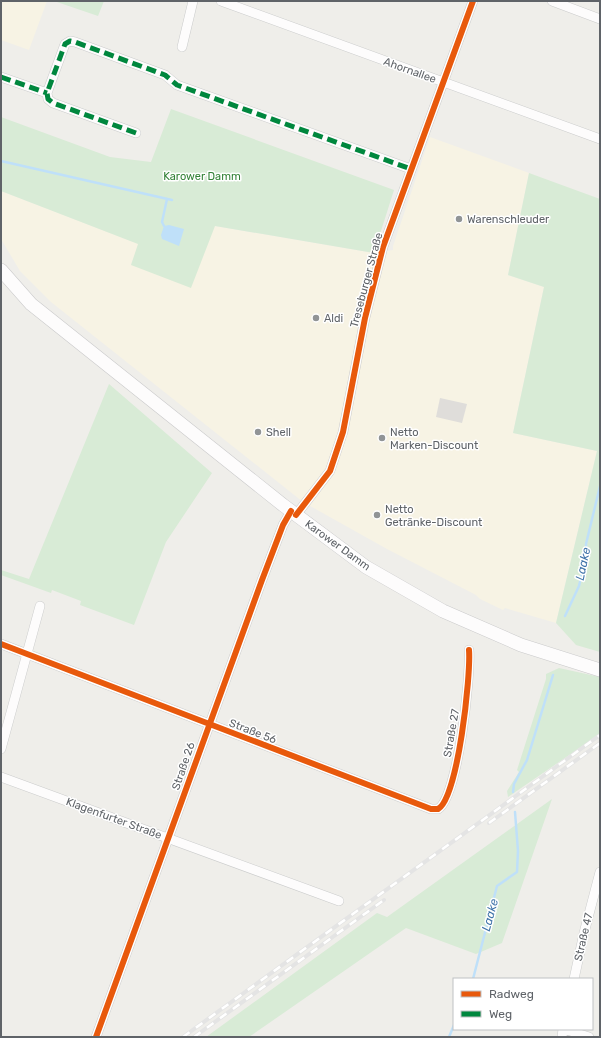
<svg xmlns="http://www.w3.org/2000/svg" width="601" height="1038" font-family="Rubik,sans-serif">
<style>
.commercial{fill:#f7f3e4}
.industrial{fill:#dfddda}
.green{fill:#d8ebd6}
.water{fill:#bfe0f9}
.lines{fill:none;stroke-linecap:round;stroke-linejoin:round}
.stream{stroke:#bfe0f9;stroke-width:2.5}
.street-casing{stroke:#cbcccc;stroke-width:10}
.secondary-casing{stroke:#cacacb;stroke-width:14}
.street{stroke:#fdfcfc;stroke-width:9}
.secondary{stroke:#fdfcfc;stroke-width:13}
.rail-casing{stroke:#e4e4e4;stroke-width:4}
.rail{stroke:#fff;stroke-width:2.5;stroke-dasharray:8;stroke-linecap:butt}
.quiet{stroke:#00873e;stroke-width:5;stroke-dasharray:10 5;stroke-linecap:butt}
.cycleway-casing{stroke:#fff;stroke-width:8}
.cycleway{stroke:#e8590c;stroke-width:6}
.poi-dot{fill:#919496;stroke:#fff;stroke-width:1.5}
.labels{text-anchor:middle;stroke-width:3;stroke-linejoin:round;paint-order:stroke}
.street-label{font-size:11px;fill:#5f6368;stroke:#fff}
.park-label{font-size:11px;fill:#348238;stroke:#fff}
.poi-label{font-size:11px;fill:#5f6368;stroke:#fff;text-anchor:start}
.water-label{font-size:12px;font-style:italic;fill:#4174aa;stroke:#fff}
</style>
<rect width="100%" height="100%" fill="#efeeea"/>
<path class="commercial" d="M1,1H47L29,50L1,40Z
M430,137L529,173L508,275L544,287L513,433L597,451L556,623L505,608L503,610L480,599L476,595L387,549L303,502L51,302L20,271L1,239V191L139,244L131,265L215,226L374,253L393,250V246Z"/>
<path class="industrial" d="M440,398L467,404L462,423L436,417Z"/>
<path class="green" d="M54,1H104L98,16Z
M171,109L394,190L374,253L215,226L191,288L131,265L138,244L1,191V117L110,157L151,162Z
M529,173L600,199V652L576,645L556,623L597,451L513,433L544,287L508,275Z
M109,384L212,473L166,542L134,625L80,605L81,601L52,590L51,593L1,575V570L29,579Z
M559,668L600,677V734L508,797L507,791L519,772L517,770L546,679V674Z
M552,799L502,943L476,954L406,928L249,1037H206L377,913L387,917Z"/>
<path class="water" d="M169,225L184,229L179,246L162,239L161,235L164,226Z"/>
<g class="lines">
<path class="stream" d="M1,161L172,200
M164,226L162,222L167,199
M565,616L579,586L586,556V544L600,486
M513,792L514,784L527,760L553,675
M473,979L497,886L517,872L518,851L515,812
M449,1037L454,1025"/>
<defs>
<path id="street" d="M221,1L600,139
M552,1L600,19
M182,47L193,1
M1,77L47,93
M136,133L53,103L48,99L47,93L65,44L70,41L75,42L165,75L177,85L411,169
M296,515L330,471L343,432L365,318L383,247L473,1
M1,644L431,809H438C458,798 471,675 469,650
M1,749L40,606
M1,777L339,901
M574,979L584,933L600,872
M564,1029L589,1037
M96,1037L262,580L283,525L291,511
M562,1037L563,1029"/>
<path id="secondary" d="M1,270L31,304L283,505L366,567L443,611L521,645L600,670"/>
</defs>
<use href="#street" class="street-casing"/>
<use href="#secondary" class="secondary-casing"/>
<use href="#street" class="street"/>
<use href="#secondary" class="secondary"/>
<defs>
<path id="rail" d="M489,823L600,743
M183,1037L600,735
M194,1037L384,900"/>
</defs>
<use href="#rail" class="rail-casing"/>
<use href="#rail" class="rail"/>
<path class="quiet" d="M1,77L47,93
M136,133L53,103L48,99L47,93L65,44L70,41L75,42L165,75L177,85L411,169"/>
<defs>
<path id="cycleway" d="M296,515L330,471L343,432L365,318L383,247L473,1
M1,644L431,809H438C458,798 471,675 469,650
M96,1037L262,580L283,525L291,511"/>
</defs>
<use href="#cycleway" class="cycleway-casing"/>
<use href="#cycleway" class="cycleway"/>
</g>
<g class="poi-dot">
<circle cx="459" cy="219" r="4"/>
<circle cx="316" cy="318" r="4"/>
<circle cx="258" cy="432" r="4"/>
<circle cx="382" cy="438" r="4"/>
<circle cx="377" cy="515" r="4"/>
</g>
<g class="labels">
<g class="street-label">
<text transform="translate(410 70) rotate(20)" y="4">Ahornallee</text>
<text transform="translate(366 280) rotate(-75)" y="4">Treseburger Straße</text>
<text transform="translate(338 545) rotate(36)" y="4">Karower Damm</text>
<text transform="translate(253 731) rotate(21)" y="4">Straße 56</text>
<text transform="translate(451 733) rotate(-80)" y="4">Straße 27</text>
<text transform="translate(183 766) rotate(-71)" y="4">Straße 26</text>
<text transform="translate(114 818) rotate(20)" y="4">Klagenfurter Straße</text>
<text transform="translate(583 937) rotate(-77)" y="4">Straße 47</text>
</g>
<g class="park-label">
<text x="202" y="180">Karower Damm</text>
</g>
<g class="poi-label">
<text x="467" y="223">Warenschleuder</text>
<text x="324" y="322">Aldi</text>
<text x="266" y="436">Shell</text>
<text x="390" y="436">Netto<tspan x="390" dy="13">Marken-Discount</tspan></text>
<text x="385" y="513">Netto<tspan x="385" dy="13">Getränke-Discount</tspan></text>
</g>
<g class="water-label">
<text transform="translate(583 564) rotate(-78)" y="4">Laake</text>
<text transform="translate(490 915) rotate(-75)" y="4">Laake</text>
</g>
</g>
<rect width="601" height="1038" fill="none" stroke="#5f6368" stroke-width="4"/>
<rect x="453" y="978" width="140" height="52" fill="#ffffff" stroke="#bfc1c3"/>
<rect x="461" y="991" width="20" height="6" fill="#e8590c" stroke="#bfc1c3"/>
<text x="489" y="998" font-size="12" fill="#5f6368">Radweg</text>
<rect x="461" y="1011" width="20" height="6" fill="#00873e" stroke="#bfc1c3"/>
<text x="489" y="1018" font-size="12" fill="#5f6368">Weg</text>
</svg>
